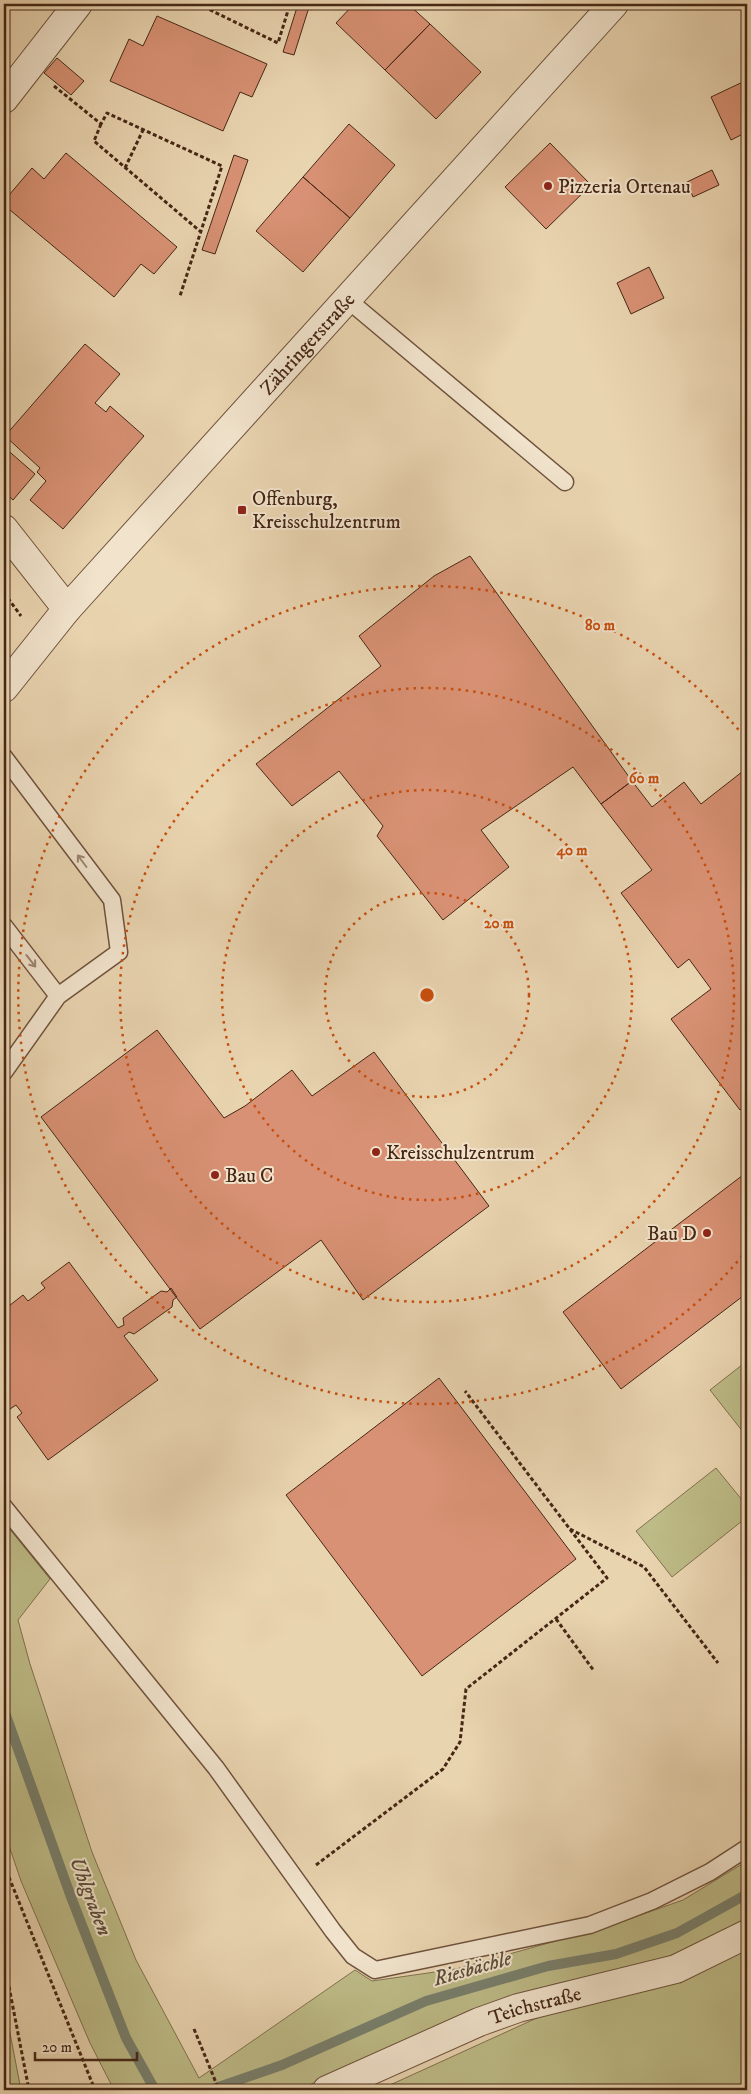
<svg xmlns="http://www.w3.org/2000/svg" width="751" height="2094" font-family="'IM FELL DW Pica',serif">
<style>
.green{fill:#bdbb87;stroke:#82714e}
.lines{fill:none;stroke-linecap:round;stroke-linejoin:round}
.stream{stroke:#787f6c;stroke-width:10}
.building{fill:#d89174;stroke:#462715}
.service-casing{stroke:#6f523c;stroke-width:19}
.minor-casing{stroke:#6f523c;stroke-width:30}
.path{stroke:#462715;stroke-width:3;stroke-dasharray:4 2.5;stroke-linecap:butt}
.service{stroke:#f1e3cc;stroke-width:16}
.minor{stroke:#f1e3cc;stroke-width:28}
.oneway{stroke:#9c8570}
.ring{fill:none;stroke:#c84f0e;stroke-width:2.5;stroke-dasharray:2.5 5}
.poi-dot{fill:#8f2418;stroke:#f1e3cc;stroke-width:2}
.labels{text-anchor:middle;stroke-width:4;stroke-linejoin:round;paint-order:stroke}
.poi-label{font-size:20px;fill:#462715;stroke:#f1e3cc;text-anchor:start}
.street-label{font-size:20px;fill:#462715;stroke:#f1e3cc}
.water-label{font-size:21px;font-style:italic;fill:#5b4c39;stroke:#f1e3cc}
.centre{fill:#c84f0e;stroke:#f1e3cc;stroke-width:2.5}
.ring-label{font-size:15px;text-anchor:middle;font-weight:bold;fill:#c84f0e;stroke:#f1e3cc;stroke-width:4;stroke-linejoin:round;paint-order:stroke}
</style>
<rect width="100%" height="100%" fill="#e9d4b0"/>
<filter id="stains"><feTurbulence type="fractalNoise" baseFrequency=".004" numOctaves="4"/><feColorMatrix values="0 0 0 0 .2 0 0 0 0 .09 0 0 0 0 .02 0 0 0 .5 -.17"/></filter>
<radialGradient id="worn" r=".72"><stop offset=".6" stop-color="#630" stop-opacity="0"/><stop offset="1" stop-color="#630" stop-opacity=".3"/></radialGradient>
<path class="green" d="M747,1361V1437L710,1390Z
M716,1468L747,1506V1517L672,1577L636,1531Z
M4,1522L50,1579L18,1620L30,1664L92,1852L136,1960L199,2078L355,1970L372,1981L456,1969L609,1926L683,1900L747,1861V1921L656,1962L555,1984L479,2008L298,2090H114L90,2043L21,1881L4,1831Z
M747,1948V2090H379L561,2007Z
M4,2002L21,2090H8L4,2071Z"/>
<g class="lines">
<path class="stream" d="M4,1710L71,1897L126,2038L155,2090
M210,2090L282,2065L426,2001L548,1966L616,1954L677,1933L747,1894"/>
</g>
<path class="building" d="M298,4H310L294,55L283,52Z
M354,4H408L430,24L385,70L336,23Z
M157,16L267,64L252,97L240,92L223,131L110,81L129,39L143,46Z
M430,24L481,72L436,119L385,70Z
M57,58L84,81L71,95L44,73Z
M747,80V132L731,140L711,97Z
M349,124L395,165L350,218L303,177Z
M550,143L591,185L546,229L505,187Z
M66,153L177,247L154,274L141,264L114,297L4,205V201L32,168L44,179Z
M234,155L248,160L215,254L202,250Z
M712,170L719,185L693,197L687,182Z
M303,177L350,218L303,272L256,231Z
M649,267L664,298L631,314L617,283Z
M85,344L120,374L95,403L106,412L110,406L144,436L63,529L30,500L46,481L37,472L40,468L5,436Z
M4,447L35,474L13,500L4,492Z
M470,556L632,781L601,804L573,767L481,830L509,867L443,920L377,836L383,826L339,771L292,806L256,764L381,666L359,636L434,576Z
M747,768V1104L740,1110L671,1019L711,989L689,959L678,968L621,893L652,870L601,804L632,781L652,807L684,782L701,804Z
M157,1030L224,1118L245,1106L292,1070L312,1096L374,1052L489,1206L363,1300L321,1240L200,1329L41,1117Z
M747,1172V1293L621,1389L563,1312Z
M69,1262L118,1328L124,1325L123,1318L161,1291L167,1292L171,1288L177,1297L173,1300L172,1307L134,1334L129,1332L124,1336L158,1380L48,1460L17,1417L22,1413L16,1405L10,1409L4,1401V1318L9,1314L5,1309L23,1295L28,1301L45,1288L41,1283Z
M439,1378L576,1559L422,1676L286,1495Z"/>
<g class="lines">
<defs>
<path id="service" d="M348,300L565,482
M4,757L112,900L119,952L58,996L4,1072
M4,926L58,996
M4,1507L216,1768L333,1931L353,1956L375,1970L590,1925L652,1901L710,1872L747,1848"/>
<g id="minor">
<path d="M4,99L78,4"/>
<path d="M4,529L67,609"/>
<path id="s1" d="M4,688L67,609L614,4"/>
<path id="s2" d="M327,2090L479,2022L518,2008L676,1969L747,1934"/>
</g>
</defs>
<use href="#service" class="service-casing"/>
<use href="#minor" class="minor-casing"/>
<path class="path" d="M198,4L278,43L290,4
M54,86L101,124L107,113L222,166L180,296
M101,124L94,141L201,232
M125,168L143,130
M4,593L21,616
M570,1529L644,1567L718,1663
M556,1619L594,1671
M4,1865L95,2090
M316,1865L443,1769L460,1742L466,1689L607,1578L465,1391
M4,1961L29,2090
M194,2029L219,2090"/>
<use href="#service" class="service"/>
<use href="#minor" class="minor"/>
</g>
<defs><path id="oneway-shaft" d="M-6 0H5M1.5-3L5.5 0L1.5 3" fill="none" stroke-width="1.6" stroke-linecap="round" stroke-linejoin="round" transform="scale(1.25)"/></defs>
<g class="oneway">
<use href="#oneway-shaft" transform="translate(82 861) rotate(-127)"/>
<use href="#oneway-shaft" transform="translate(31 961) rotate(52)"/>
</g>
<g class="ring">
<circle cx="427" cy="995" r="102"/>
<circle cx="427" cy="995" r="205"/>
<circle cx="427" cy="995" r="307"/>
<path d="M747 1250A409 409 0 1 1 747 740"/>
</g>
<g class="poi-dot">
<circle cx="548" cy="186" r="5"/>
<rect x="237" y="505" width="10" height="10" rx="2.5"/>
<circle cx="376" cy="1152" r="5"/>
<circle cx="215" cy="1175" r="5"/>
<circle cx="707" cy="1233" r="5"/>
</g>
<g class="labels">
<g class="poi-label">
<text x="558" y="193">Pizzeria Ortenau</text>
<text x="252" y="505">Offenburg,<tspan x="252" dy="23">Kreisschulzentrum</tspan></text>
<text x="386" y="1159">Kreisschulzentrum</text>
<text x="225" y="1182">Bau C</text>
<text x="697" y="1240" text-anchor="end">Bau D</text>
</g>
<g class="street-label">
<text dy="7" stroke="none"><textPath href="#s1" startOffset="459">Zähringerstraße</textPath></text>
<text dy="7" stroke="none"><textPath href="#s2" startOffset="225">Teichstraße</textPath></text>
</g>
<g class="water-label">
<text transform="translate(91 1896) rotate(69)" y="7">Uhlgraben</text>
<text transform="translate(472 1968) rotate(-16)" y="7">Riesbächle</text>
</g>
</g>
<circle cx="427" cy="995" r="8" class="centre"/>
<g class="ring-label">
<text x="600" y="630">80 m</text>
<text x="644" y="783">60 m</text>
<text x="572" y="855">40 m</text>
<text x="499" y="928">20 m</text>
</g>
<rect width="751" height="2094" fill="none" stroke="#e9d4b0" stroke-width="20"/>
<rect x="5" y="5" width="741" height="2084" fill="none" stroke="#462715" stroke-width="2.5"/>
<rect x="10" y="10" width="731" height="2074" fill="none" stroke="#462715"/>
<path d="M35 2052v8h102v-8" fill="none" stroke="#462715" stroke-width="2.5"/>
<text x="42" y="2052" font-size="15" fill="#462715" stroke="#f1e3cc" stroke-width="4" paint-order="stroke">20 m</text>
<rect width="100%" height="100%" filter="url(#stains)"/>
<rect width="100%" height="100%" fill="url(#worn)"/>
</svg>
